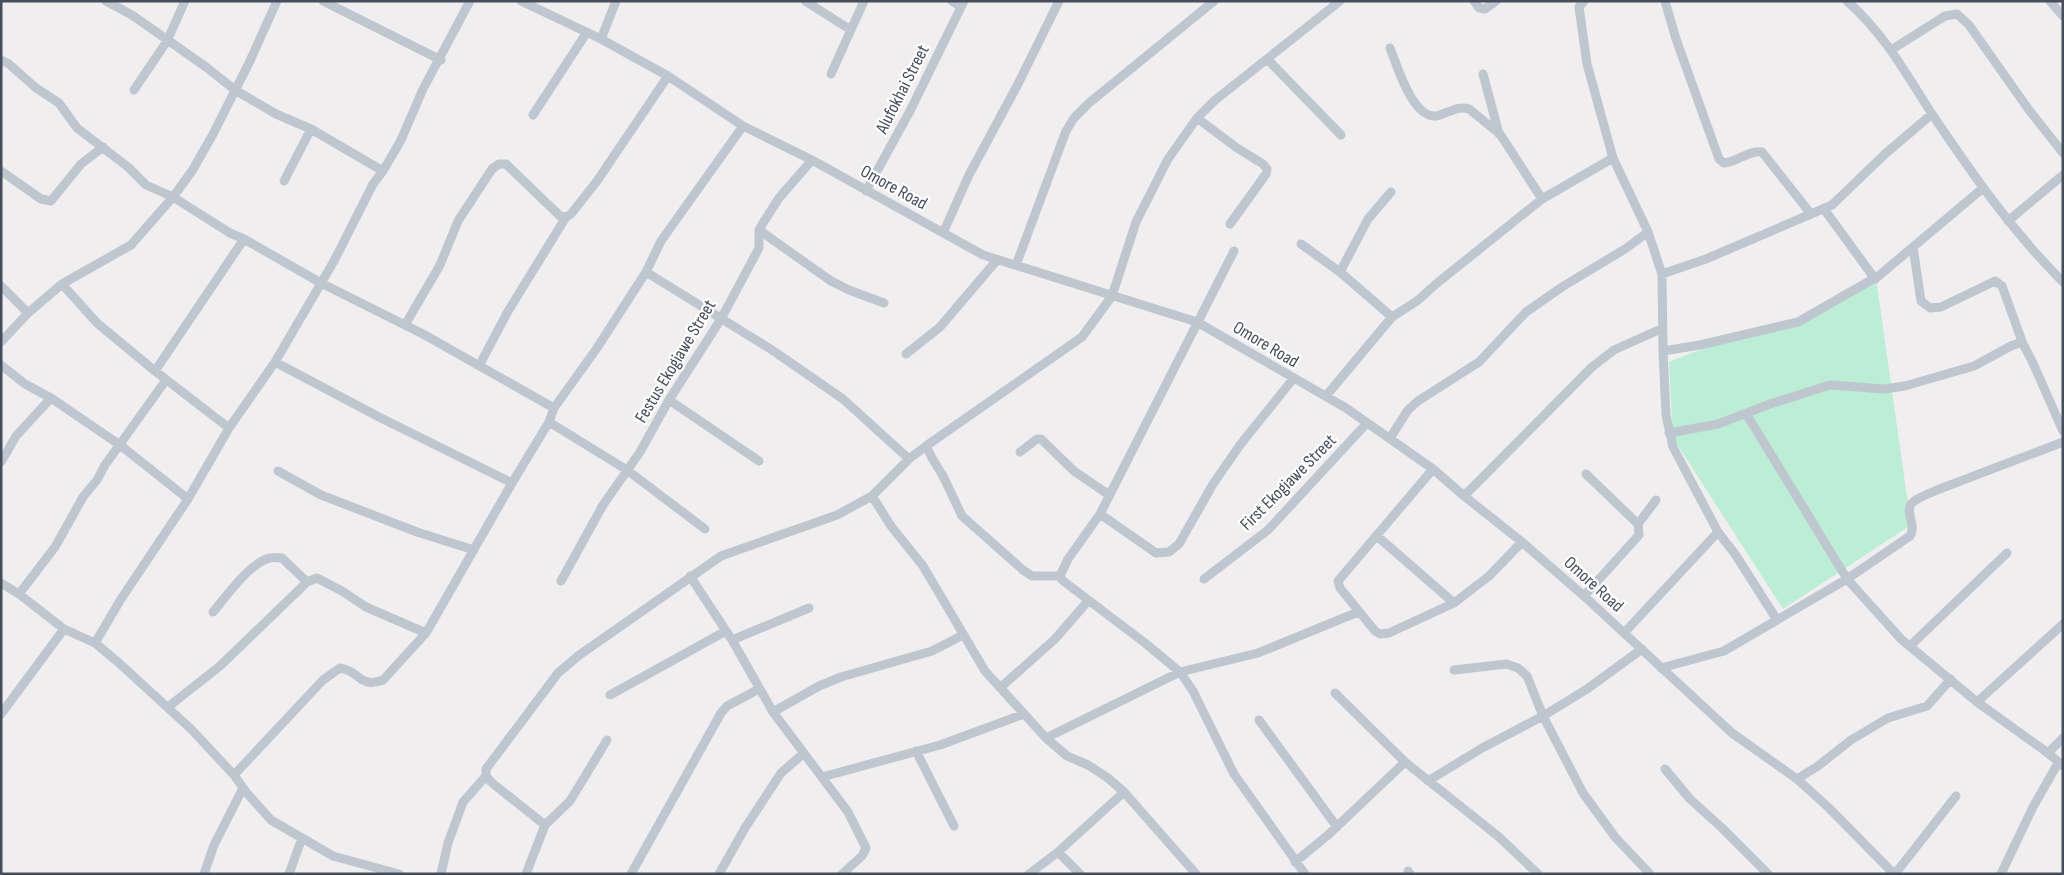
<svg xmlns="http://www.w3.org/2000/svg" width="2064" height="875" font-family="'Sofia Sans Condensed',sans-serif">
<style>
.green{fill:#bceed6}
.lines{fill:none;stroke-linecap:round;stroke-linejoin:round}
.street{stroke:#bec6d0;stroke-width:9}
.labels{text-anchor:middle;stroke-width:4.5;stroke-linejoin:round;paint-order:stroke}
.street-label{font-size:18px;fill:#464e5b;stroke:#fff}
</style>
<rect width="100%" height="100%" fill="#f0eeee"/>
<path class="green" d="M1876,278L1911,525L1783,609L1673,438L1669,362L1694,352L1797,321Z"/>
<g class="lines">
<path class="street" d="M106,1L132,15L206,67L235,90L276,114L311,129L383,171
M323,1L441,60
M521,1L601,39L668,76L743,126L812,160L983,255L1197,322L1346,408L1433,469L1464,496L1522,542L1584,596L1732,733L1797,779L1829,808L1894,874
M805,1L851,30
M952,1L961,7
M1474,1L1479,8L1485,9L1496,1
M1584,1L1579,7L1587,64L1613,158L1648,232L1662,274L1663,351L1666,415L1673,447L1718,532L1735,554L1777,620
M1665,1L1676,39L1719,159L1724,163C1737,162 1749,150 1762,152L1811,214
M1847,1C1885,34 1907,76 1934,117C1973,175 2013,232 2063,282
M2050,1L2063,16
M601,39L616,1
M1390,48C1397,65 1412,118 1436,116C1447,114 1457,105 1469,109L1500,134L1542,199
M1891,50L1945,16L1957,14L1969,25L2029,110L2063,153
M1,60L9,64L36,88L59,103L77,128L128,167L146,185L173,197L230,233L244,239L321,283L423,334L554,408
M1268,60L1341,135
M831,74L864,1
M1483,74L1499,134
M134,90L167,41L185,1
M533,115L587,32
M1197,118L1237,148L1263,164L1267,169L1266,174L1230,224
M1,171L41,199L51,201L81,164L103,147
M284,181L311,129
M866,191L910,111L964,1
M1824,209L1875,279L1983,188
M2008,221L2063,175
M759,230L831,281L849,290L884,303
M943,233L969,175L1018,84L1059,1
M1301,244L1340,272L1392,317
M1913,247L1921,301L1930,308L1941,307L1995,281L2002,286L2023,344L2032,361L2063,431
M1234,251L1100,514L1068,559L1060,576L1062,580L1145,643L1180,672L1193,691L1234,774L1305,874
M1016,265L1066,131L1074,118L1089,103L1214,1
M646,272L772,350L843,399L909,459
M1340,272L1368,219L1391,192
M1662,274L1706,259L1832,205L1885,154L1932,114
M62,284L97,323L155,371L229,428
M1,286L28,313
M405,325L440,265L458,221L492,169L499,164H506L560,216L566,217L571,214L597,181L668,76
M1,342L28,313L62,284L131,245L173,197L192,171L212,136L249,63L277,1
M1663,351L1700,345L1798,322L1873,279
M906,354L940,327L997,260
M275,362L379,417L512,483
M1,365L25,384L51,398L120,445L188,499
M479,366L507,313L566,217
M155,371L244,239
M1326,396L1392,317L1417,301L1436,284L1542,199L1613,158
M669,400L759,461
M1747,415L1847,579L1901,639L1977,702L2048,753L2063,766
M549,422L627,470L705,529
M1669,433L1718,424L1770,404L1830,385L1884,389L1905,386L1974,366L2011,346L2019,343L2023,344
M1390,438L1408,410L1418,401L1479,362L1526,312L1562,287L1625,249L1648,232
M926,446L932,458L943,476L962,516L1023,570L1032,576H1060
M1020,452L1037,439H1041L1074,471L1109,495
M1,462L16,436L51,398
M1433,469L1338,581L1340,588L1375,631L1380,634L1389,633L1454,603L1489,576L1522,542
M278,471L321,495L417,532L474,550
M872,496L891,526L923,566L985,671L1046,738L1067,756L1088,765L1108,778L1124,792L1196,874
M1464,496L1592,367L1614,350L1663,328
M1100,514L1156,553L1169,552L1179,544L1213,484L1240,445L1293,379
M1638,524L1656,500
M1377,536L1454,603
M690,576L732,640L773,712L848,812L866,848L862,856L842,874
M1204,579L1268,530L1367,423
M561,581L603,505L640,452L669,400L721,319L759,248V230L763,223L779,198L812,160
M1,583L19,594L64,629L95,643L119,663L191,729L234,775L246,792L271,820L333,856L399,874
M19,594L55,547L83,497L97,480L105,465L166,380
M1584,596L1639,535L1638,524L1586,474
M213,612C226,597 250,562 270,558C274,557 278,558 282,558L307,582
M1624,633L1718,532
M732,640L809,608
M95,643L121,599L188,499L229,428L275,362L334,261L373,184L383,171L401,140L423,89L470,1
M1910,646L2007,553
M1661,668L1724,651L1847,579L1910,536C1917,525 1905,513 1911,504C1917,497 1929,494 1937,490L2063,442
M1454,670L1506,664L1518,668L1527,676L1543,716L1583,793L1615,837L1650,874
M1001,687L1055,639L1088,601
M1335,693L1405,762L1499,837L1538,874
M610,695L726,631
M1977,702L2063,624
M168,707L220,666L307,582L317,578L342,591L366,607L426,633
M773,712L819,686L841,677L932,651L963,635
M1,714L64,629
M1259,720L1337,827
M1046,738L1180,672L1258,653L1358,612
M916,751L954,826
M2048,753L2063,738
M1665,769L1690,799L1722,828L1768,874
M234,775L323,680L340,668C359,670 359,689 383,680L426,633L512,483L549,422L554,408L597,348L646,272L661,241L743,126
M822,777L940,745L1024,714
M1797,779L1818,766L1851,740L1888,718L1927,706L1951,679
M1428,781L1482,748L1543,716L1587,689L1642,649
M545,825L491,782L486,776V769L558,673L578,656L721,556L837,515L872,496L909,459L926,446L1082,337L1112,296L1136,222L1168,159L1197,118L1214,101L1340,1
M1058,852L1080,874
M1295,862L1328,835L1405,762
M1408,871L1410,874
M204,874L214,845L243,788
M289,874L302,838
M441,874L448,843L463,802L486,776
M526,874L545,825L570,801L607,740
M631,874L721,713L727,706L759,689
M719,874L745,828L781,773L804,753
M1029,874L1058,852L1124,792
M1895,874L1956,796
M2001,874L2033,807L2058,763"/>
</g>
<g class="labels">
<g class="street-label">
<text transform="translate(902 89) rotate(-63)" y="6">Alufokhai Street</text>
<text transform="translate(894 187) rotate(29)" y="6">Omore Road</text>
<text transform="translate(1266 344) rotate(31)" y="6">Omore Road</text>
<text transform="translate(675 361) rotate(-59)" y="6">Festus Ekogiawe Street</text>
<text transform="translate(1288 482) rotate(-45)" y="6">First Ekogiawe Street</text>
<text transform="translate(1594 584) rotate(42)" y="6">Omore Road</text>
</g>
</g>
<rect width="2064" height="875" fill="none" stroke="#464e5b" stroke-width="5"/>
</svg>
